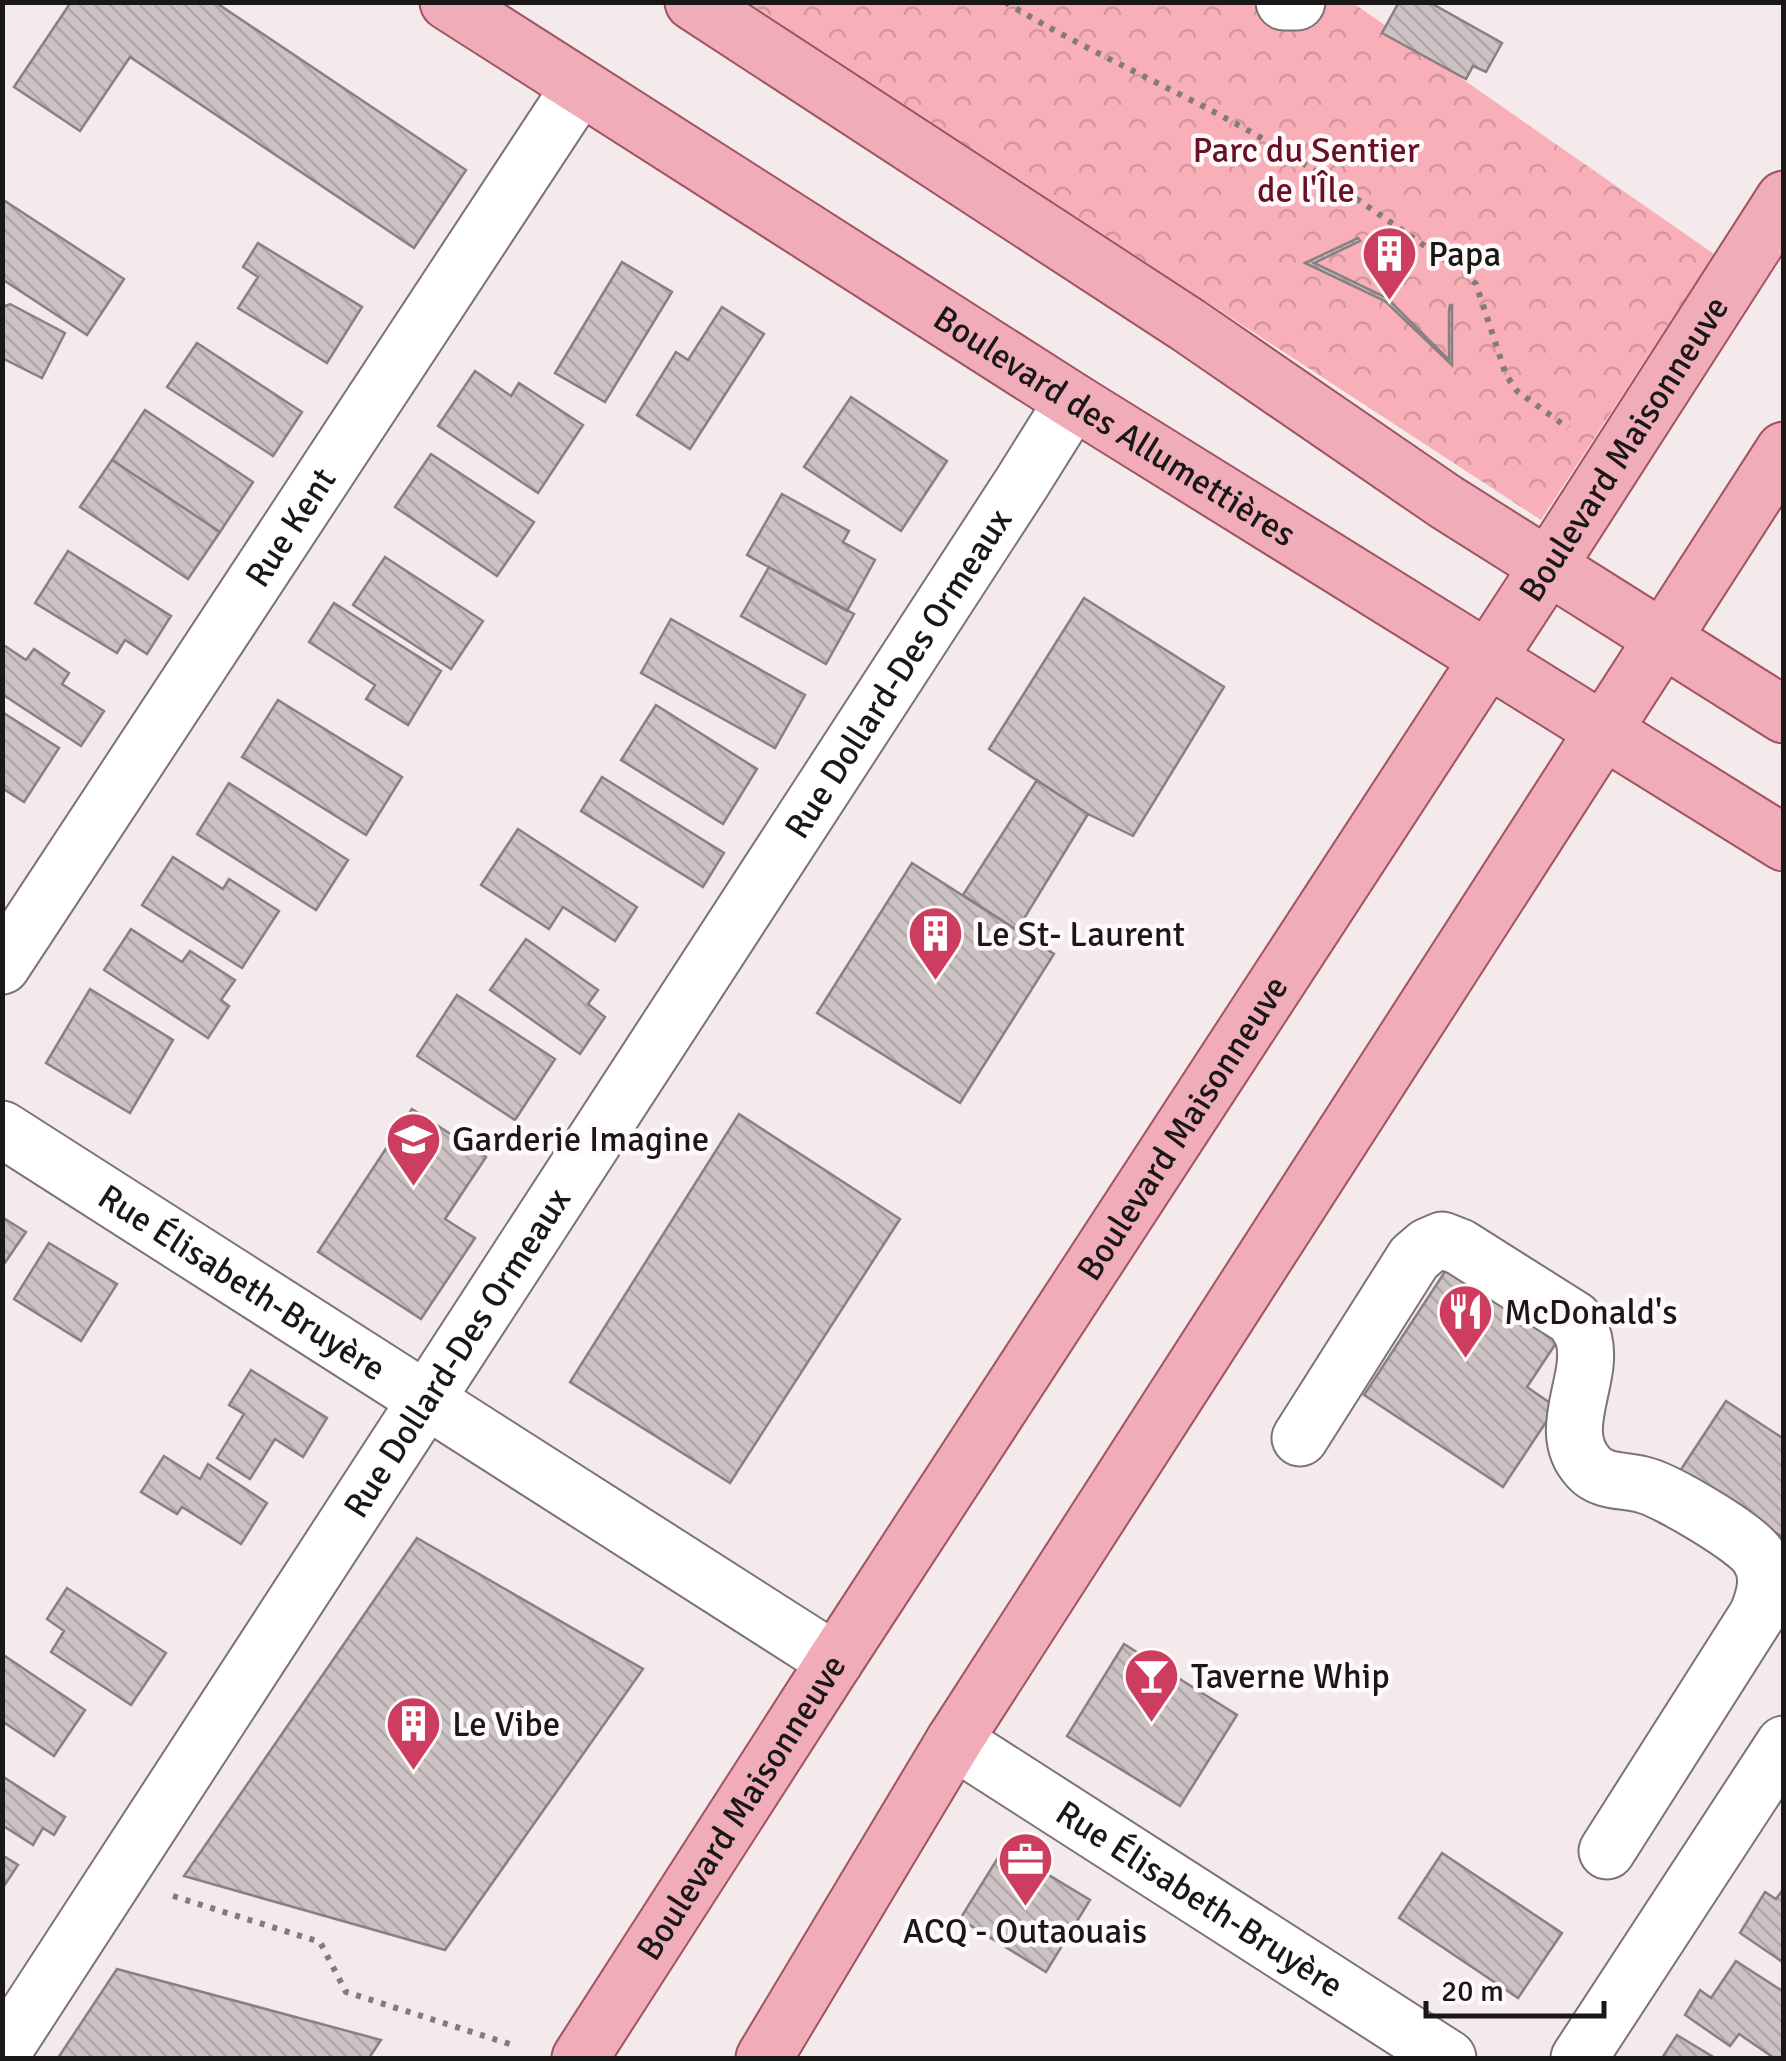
<svg xmlns="http://www.w3.org/2000/svg" width="1786" height="2061" font-family="Signika,sans-serif">
<style>
.park{fill:url(#park-crowns)}
.building{fill:url(#building-back-hatch);stroke:#898081;stroke-width:2.5}
.lines{fill:none;stroke-linecap:round;stroke-linejoin:round}
.minor-casing{stroke:#7c7374;stroke-width:59}
.major-casing{stroke:#9f5460;stroke-width:59}
.path{stroke:#827b7c;stroke-width:6;stroke-dasharray:5 8;stroke-linecap:butt}
.minor{stroke:#fff;stroke-width:55}
.major{stroke:#f0acb8;stroke-width:55}
.labels{text-anchor:middle;stroke-width:9;stroke-linejoin:round;paint-order:stroke}
.park-label{font-size:35px;fill:#671029;stroke:#fff9f9}
.poi-label{font-size:35px;fill:#1a1717;stroke:#fff9f9;text-anchor:start}
.street-label{font-size:35px;fill:#1a1717;stroke:#fff9f9}
</style>
<defs>
<pattern id="park-crowns" width="20" height="18" patternUnits="userSpaceOnUse" patternTransform="scale(2.5)"><rect width="20" height="18" fill="#f8afb8"/><path d="M2 6a3 3 0 1 1 6 0M12 15a3 3 0 1 1 6 0" fill="none" stroke="#d4969d"/></pattern>
<pattern id="building-back-hatch" width="6" height="6" patternUnits="userSpaceOnUse" patternTransform="scale(2.5)"><rect width="6" height="6" fill="#ccc2c3"/><path d="M-1 5l2 2M0 0l6 6M5-1l2 2" fill="none" stroke="#afa6a7"/></pattern>
</defs>
<rect width="100%" height="100%" fill="#f4eaeb"/>
<path class="park" d="M749,3H1353L1714,254L1541,520Z"/>
<path class="building" d="M71,2H215L466,170L414,248L130,57L80,131L14,87Z
M1399,2H1429L1502,43L1486,72L1473,66L1466,79L1382,33Z
M2,199L124,279L87,335L2,279Z
M1358,238L1360,241L1314,263L1387,298L1449,360V311L1450,305H1452V365L1385,301L1305,263Z
M258,243L362,307L327,363L238,308L258,277L243,267Z
M622,262L672,292L605,402L555,373Z
M10,304L65,333L42,378L2,358V307Z
M722,307L764,334L690,449L637,415L676,352L688,360Z
M197,343L302,412L273,456L167,387Z
M475,371L511,396L519,383L583,425L538,493L438,426Z
M851,397L947,461L901,531L804,467Z
M145,410L253,482L220,532L112,460Z
M431,454L534,522L497,576L395,507Z
M112,460L220,532L188,579L80,507Z
M782,494L849,531L843,542L875,560L847,611L747,555Z
M68,551L171,616L147,654L125,640L117,653L35,603Z
M385,557L483,621L451,669L353,605Z
M769,567L854,614L826,664L741,616Z
M1084,598L1224,687L1133,836L1088,814L989,749Z
M334,603L441,671L408,725L366,699L375,685L309,642Z
M671,619L805,695L775,748L641,673Z
M2,644L26,660L34,649L69,673L62,684L104,711L81,746L2,694Z
M278,700L402,777L366,835L242,757Z
M656,705L757,769L723,824L621,760Z
M2,712L59,748L24,802L2,788Z
M602,777L724,853L703,887L581,811Z
M1037,780L1088,814L1017,930L963,895Z
M229,783L348,860L316,910L197,834Z
M518,829L637,907L615,941L563,907L549,929L481,885Z
M173,857L223,889L229,879L279,911L242,968L142,905Z
M912,863L1054,954L960,1103L817,1013Z
M131,929L182,962L190,951L235,980L221,1000L229,1006L208,1038L104,970Z
M526,939L598,990L588,1004L605,1017L580,1054L490,990Z
M90,989L173,1040L130,1113L46,1063Z
M457,995L555,1059L515,1120L417,1056Z
M412,1109L486,1157L445,1219L475,1238L421,1319L318,1252Z
M739,1114L900,1219L730,1483L570,1382Z
M2,1217L26,1232L2,1267Z
M49,1243L117,1284L81,1341L14,1299Z
M1452,1261L1562,1334L1527,1387L1556,1407L1503,1487L1364,1395Z
M251,1370L327,1418L303,1457L275,1439L250,1479L217,1458L244,1414L229,1405Z
M1726,1401L1784,1439V1538L1680,1471Z
M164,1456L200,1479L208,1464L267,1503L241,1544L182,1507L177,1514L141,1492Z
M417,1538L643,1669L445,1950L184,1876Z
M67,1588L166,1653L131,1705L51,1652L64,1631L47,1619Z
M1124,1644L1237,1715L1180,1806L1067,1736Z
M2,1654L85,1710L54,1756L2,1721Z
M2,1776L65,1817L54,1835L43,1828L33,1845L2,1825Z
M1004,1848L1090,1900L1046,1972L960,1919Z
M1442,1853L1562,1933L1518,1998L1399,1918Z
M2,1855L18,1865L2,1889Z
M1784,1888V1957L1781,1961L1740,1933L1765,1892L1776,1899Z
M1736,1961L1784,1992V2058H1774L1739,2034L1730,2046L1685,2015L1700,1990L1711,1998Z
M117,1969L381,2040L369,2058H58Z
M1677,2035L1715,2058H1662Z"/>
<g class="lines">
<defs>
<g id="minor">
<path d="M1284,2H1297"/>
<path id="s1" d="M2,966L579,88"/>
<path id="s2" d="M2,1129L835,1661"/>
<path d="M1300,1438L1414,1258L1428,1246L1442,1240L1460,1247L1574,1319C1577,1326 1583,1333 1584,1340C1594,1381 1554,1431 1589,1468C1604,1484 1627,1479 1647,1486C1668,1492 1747,1538 1758,1556C1771,1575 1765,1596 1757,1615L1607,1851"/>
<path id="s3" d="M954,1741L1448,2058"/>
<path id="s4" d="M2,2053L1023,481L1073,401"/>
<path d="M1579,2058L1784,1744"/>
</g>
<g id="major">
<path id="s5" d="M448,2L1073,401L1784,843"/>
<path d="M693,2L1188,325L1446,502L1784,715"/>
<path id="s6" d="M580,2058L835,1661L1549,565L1784,199"/>
<path d="M764,2058L954,1741L1784,450"/>
</g>
</defs>
<use href="#minor" class="minor-casing"/>
<use href="#major" class="major-casing"/>
<path class="path" d="M1005,2C1084,50 1169,86 1249,131C1324,173 1394,226 1466,274L1476,284L1506,375L1517,391L1568,428
M173,1896L320,1942L346,1992L516,2046"/>
<use href="#minor" class="minor"/>
<use href="#major" class="major"/>
</g>
<defs>
<symbol id="building-pin" viewBox="-11 -11 22 30"><path d="M0 17L-7.5 6A9.5 9.5 0 1 1 7.5 6Z" fill="#cd3d5f" stroke="#fff9f9"/><path d="M-4-6H4V6H1V3H-1V6H-4ZM-2.5-4.3h1.7v1.8h-1.7ZM.8-4.3h1.7v1.8H.8ZM-2.5-1h1.7V.8h-1.7ZM.8-1h1.7V.8H.8Z" fill="#fff"/></symbol>
<symbol id="school-pin" viewBox="-11 -11 22 30"><path d="M0 17L-7.5 6A9.5 9.5 0 1 1 7.5 6Z" fill="#cd3d5f" stroke="#fff9f9"/><path d="M0-5L7-2L0 1L-7-2ZM-4 1L0 2.5L4 1V4Q0 6-4 4Z" fill="#fff"/></symbol>
<symbol id="restaurant-pin" viewBox="-11 -11 22 30"><path d="M0 17L-7.5 6A9.5 9.5 0 1 1 7.5 6Z" fill="#cd3d5f" stroke="#fff9f9"/><path d="M-5-6h1v4h1v-4h1v4h1v-4h1v5L-1.5 .5V6h-2V.5L-5-1ZM5-6V6H3V1.5H1.5Q1.5-4 5-6Z" fill="#fff"/></symbol>
<symbol id="bar-pin" viewBox="-11 -11 22 30"><path d="M0 17L-7.5 6A9.5 9.5 0 1 1 7.5 6Z" fill="#cd3d5f" stroke="#fff9f9"/><path d="M-6-5H6L.8 .8V4.5H3.5V6h-7V4.5H-.8V.8Z" fill="#fff"/></symbol>
<symbol id="office-pin" viewBox="-11 -11 22 30"><path d="M0 17L-7.5 6A9.5 9.5 0 1 1 7.5 6Z" fill="#cd3d5f" stroke="#fff9f9"/><path d="M-6-3h4V-5.5h4V-3h4V5H-6ZM-1-4.5V-3h2v-1.5ZM-6 0V1H6V0Z" fill="#fff"/></symbol>
</defs>
<g fill-rule="evenodd">
<use href="#building-pin" x="1358" y="222" width="63" height="86"/>
<use href="#building-pin" x="904" y="902" width="63" height="86"/>
<use href="#school-pin" x="382" y="1108" width="63" height="86"/>
<use href="#restaurant-pin" x="1434" y="1280" width="63" height="86"/>
<use href="#bar-pin" x="1120" y="1644" width="63" height="86"/>
<use href="#building-pin" x="382" y="1692" width="63" height="86"/>
<use href="#office-pin" x="994" y="1828" width="63" height="86"/>
</g>
<g class="labels">
<g class="park-label">
<text x="1306" y="162">Parc du Sentier<tspan x="1306" dy="40">de l'Île</tspan></text>
</g>
<g class="poi-label">
<text x="1428" y="266">Papa</text>
<text x="975" y="946">Le St- Laurent</text>
<text x="452" y="1151">Garderie Imagine</text>
<text x="1504" y="1324">McDonald's</text>
<text x="1191" y="1688">Taverne Whip</text>
<text x="452" y="1736">Le Vibe</text>
<text x="1025" y="1943" text-anchor="middle">ACQ - Outaouais</text>
</g>
<g class="street-label">
<text dy="12" stroke="none"><textPath href="#s5" startOffset="790">Boulevard des Allumettières</textPath></text>
<text dy="12" stroke="none"><textPath href="#s6" startOffset="1918">Boulevard Maisonneuve</textPath></text>
<text dy="12" stroke="none"><textPath href="#s1" startOffset="525">Rue Kent</textPath></text>
<text dy="12" stroke="none"><textPath href="#s4" startOffset="1645">Rue Dollard-Des Ormeaux</textPath></text>
<text dy="12" stroke="none"><textPath href="#s6" startOffset="1108">Boulevard Maisonneuve</textPath></text>
<text dy="12" stroke="none"><textPath href="#s2" startOffset="285">Rue Élisabeth-Bruyère</textPath></text>
<text dy="12" stroke="none"><textPath href="#s4" startOffset="835">Rue Dollard-Des Ormeaux</textPath></text>
<text dy="12" stroke="none"><textPath href="#s6" startOffset="298">Boulevard Maisonneuve</textPath></text>
<text dy="12" stroke="none"><textPath href="#s3" startOffset="292">Rue Élisabeth-Bruyère</textPath></text>
</g>
</g>
<rect width="1786" height="2061" fill="none" stroke="#1a1717" stroke-width="10"/>
<path d="M1426 2001v15h178v-15" fill="none" stroke="#1a1717" stroke-width="5"/>
<text x="1441" y="2001" font-size="30" fill="#1a1717" stroke="#fff9f9" stroke-width="8" paint-order="stroke">20 m</text>
</svg>
